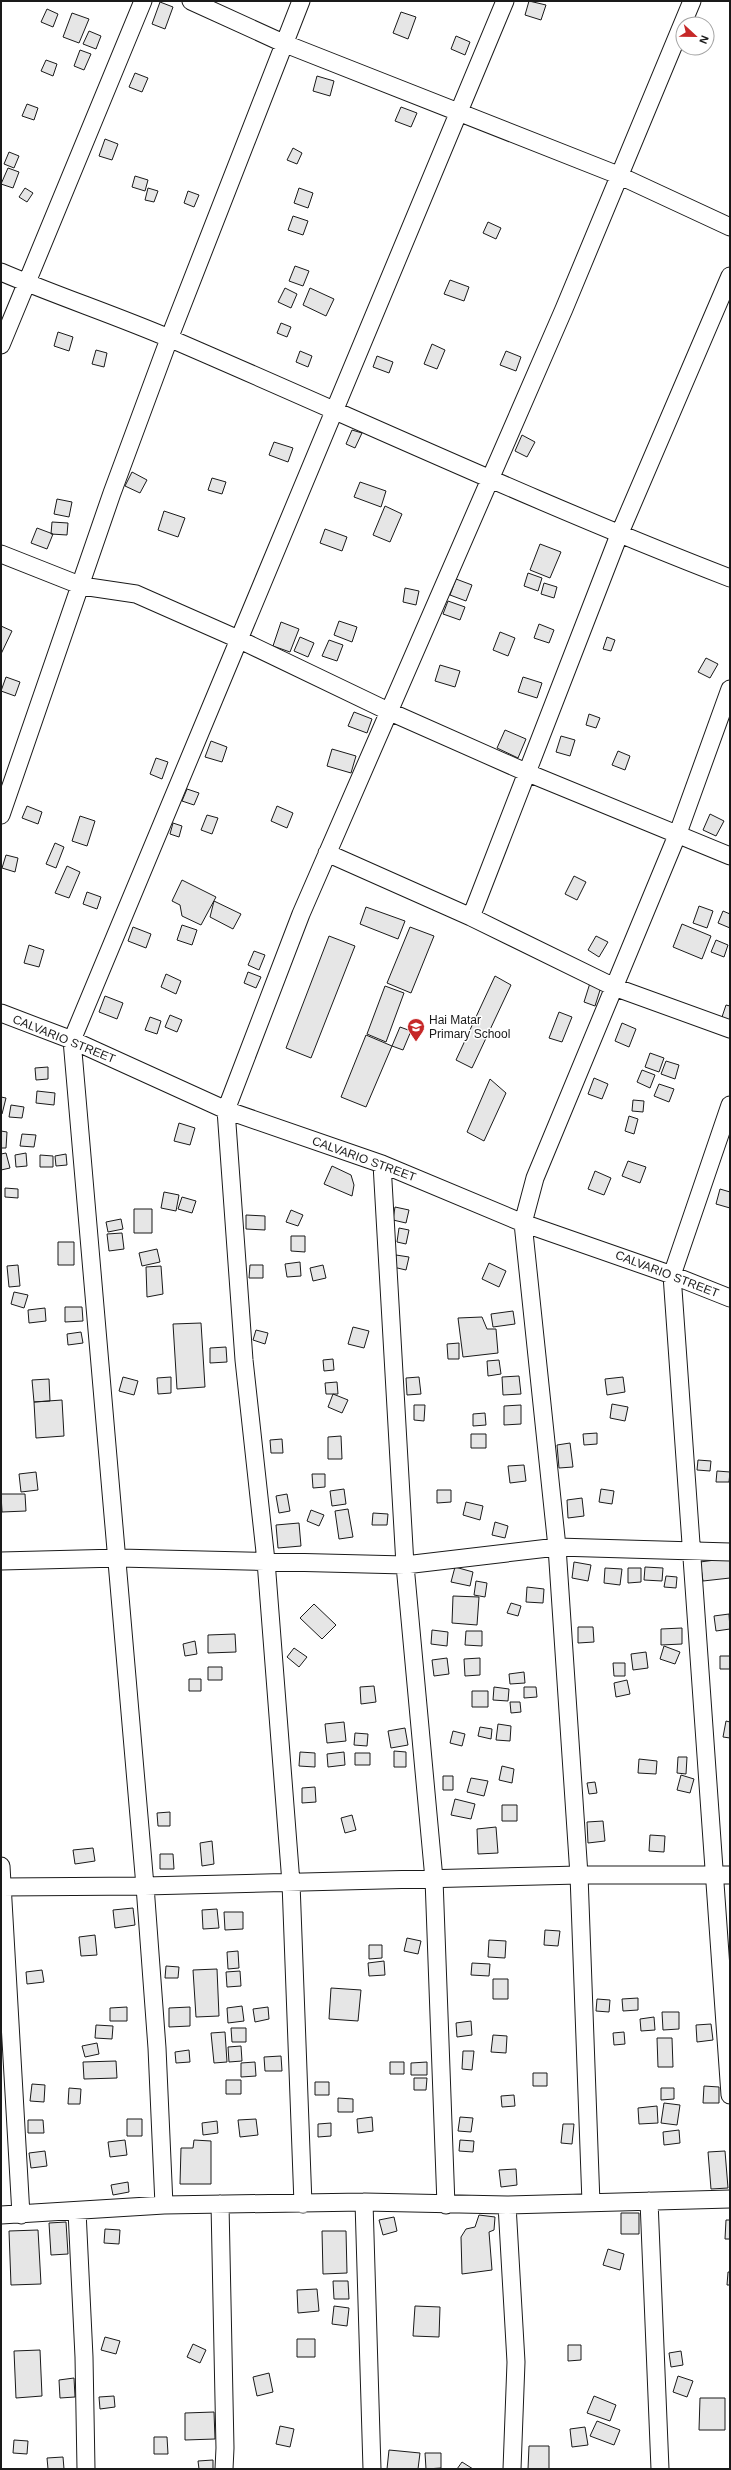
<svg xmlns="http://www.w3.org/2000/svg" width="731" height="2470" font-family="Helvetica,sans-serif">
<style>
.building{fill:#e6e6e6;stroke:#1a1a1a}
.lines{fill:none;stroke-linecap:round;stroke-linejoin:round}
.minor-casing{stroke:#1a1a1a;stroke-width:19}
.minor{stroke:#fff;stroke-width:17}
.labels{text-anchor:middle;stroke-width:3;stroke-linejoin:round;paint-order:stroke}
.poi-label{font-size:12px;fill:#1a1a1a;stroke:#fff;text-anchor:start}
.street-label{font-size:12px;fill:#1a1a1a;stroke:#fff}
</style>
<rect width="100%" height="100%" fill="#fff"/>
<path class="building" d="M529,1L546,5L541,20L525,15Z
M160,2L173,7L165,29L152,24Z
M47,9L58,14L53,27L41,22Z
M401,12L416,17L408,39L393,33Z
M72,13L89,19L79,43L63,37Z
M89,31L101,36L96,49L83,44Z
M456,36L470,42L465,55L451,49Z
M80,50L91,54L84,70L74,66Z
M46,60L57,64L53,76L41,71Z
M135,73L148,78L142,92L129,87Z
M317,76L334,81L330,96L313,91Z
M27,104L38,108L34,120L22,116Z
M401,107L417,113L411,127L395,121Z
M105,139L118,144L112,160L99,156Z
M293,148L302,153L297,164L287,160Z
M9,152L19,156L14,168L4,164Z
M8,168L19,172L13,188L1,184Z
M135,176L148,180L145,191L132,187Z
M25,188L33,193L27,202L19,197Z
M148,188L158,191L154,202L145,200Z
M299,188L313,193L308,208L294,203Z
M188,191L199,195L194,207L184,203Z
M293,216L308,221L303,235L288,230Z
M488,222L501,228L496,239L483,233Z
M295,266L309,271L303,286L289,281Z
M450,280L469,287L464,301L444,294Z
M285,288L297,294L291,308L278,302Z
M310,288L334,299L326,316L303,305Z
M281,323L291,327L287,337L277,333Z
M58,332L73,337L69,351L54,346Z
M432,344L445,350L437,369L424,364Z
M96,350L107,353L104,367L92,364Z
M300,351L312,356L308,367L296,362Z
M506,351L521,357L516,371L500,365Z
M377,356L393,362L389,373L373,367Z
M352,430L362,433L355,448L346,444Z
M522,435L535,442L527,457L515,451Z
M274,442L293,448L288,462L269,455Z
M132,472L147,480L140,493L125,486Z
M212,478L226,482L222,494L208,490Z
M360,482L386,491L381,507L354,497Z
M57,499L72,502L69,517L54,514Z
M385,506L402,514L390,542L373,535Z
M164,511L185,518L178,537L158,530Z
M52,522L68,523L67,535L51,534Z
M37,528L53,534L47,549L31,543Z
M325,529L347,537L342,551L320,543Z
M540,544L561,552L550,578L530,570Z
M528,573L542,578L538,591L524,586Z
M456,579L472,585L466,601L450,595Z
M544,583L557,587L554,598L541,594Z
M405,588L419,591L416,605L403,602Z
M448,601L465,607L460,620L443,614Z
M339,621L357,627L352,642L334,635Z
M281,622L299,629L290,652L273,646Z
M539,624L554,630L549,643L534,638Z
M1,626L12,631L1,654Z
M500,632L515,638L508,656L493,650Z
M300,637L314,643L308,657L294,651Z
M607,637L615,640L611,651L603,649Z
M329,640L343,645L337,661L322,656Z
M706,658L718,664L710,678L698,672Z
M440,665L460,671L455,687L435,681Z
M6,677L20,682L15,696L1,691Z
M523,677L542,683L537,698L518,692Z
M354,712L372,719L367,733L348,726Z
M589,714L600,718L596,728L586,725Z
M505,730L526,739L518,758L497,748Z
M561,736L575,740L570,756L556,752Z
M211,741L227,747L222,762L205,757Z
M332,749L356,756L351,773L327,766Z
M618,751L630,756L625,770L612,765Z
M156,758L168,762L162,779L150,774Z
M187,789L199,793L194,805L182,801Z
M27,806L42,812L38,824L22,818Z
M277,806L293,813L287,828L271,821Z
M710,814L724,821L716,836L703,830Z
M207,815L218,818L212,834L201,830Z
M80,816L95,821L87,846L72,841Z
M173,823L182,826L179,837L170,834Z
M55,843L64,847L56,868L46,864Z
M6,855L18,858L15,872L2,868Z
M67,866L80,872L69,898L55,893Z
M574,876L586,882L577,900L565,894Z
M182,880L216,897L201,925L182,916L180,905L172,901Z
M87,892L101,897L97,909L83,904Z
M214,901L241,914L233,929L210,917Z
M699,906L713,911L707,928L693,923Z
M366,907L405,921L398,939L360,924Z
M723,911L730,914V928L718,923Z
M682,924L711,936L702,959L673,947Z
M182,925L197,930L192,945L177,940Z
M133,927L151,934L146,948L128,941Z
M410,927L434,936L411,993L387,983Z
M329,936L355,946L311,1058L286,1048Z
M596,936L608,942L599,957L588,950Z
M716,940L728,945L724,957L711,952Z
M29,945L44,950L39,967L24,963Z
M254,951L265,955L259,970L248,965Z
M248,972L261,977L256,988L244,983Z
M166,974L181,981L176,994L161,987Z
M495,976L511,985L472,1068L456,1060Z
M590,983L601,987L595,1006L584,1002Z
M385,986L404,993L386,1042L367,1034Z
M105,996L123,1003L117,1019L99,1012Z
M726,1005L730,1006V1023L721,1020Z
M559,1012L572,1017L562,1042L549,1038Z
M170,1015L182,1020L177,1032L165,1027Z
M150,1017L161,1021L157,1034L145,1030Z
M622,1023L636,1029L629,1047L615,1041Z
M400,1027L411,1031L403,1050L392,1046Z
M366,1035L392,1046L366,1107L341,1097Z
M650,1053L664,1058L659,1072L645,1067Z
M666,1061L679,1065L675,1079L661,1074Z
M48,1067V1079L36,1080L35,1068Z
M642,1070L655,1075L650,1088L637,1082Z
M594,1078L608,1084L602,1099L588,1094Z
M490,1079L506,1093L484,1141L467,1132Z
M659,1084L674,1089L669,1102L654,1096Z
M37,1091L55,1093L54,1105L36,1103Z
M1,1097L6,1098L2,1114H1Z
M633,1100L644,1101L643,1112L632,1111Z
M11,1105L24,1107L22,1118L9,1117Z
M629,1116L638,1119L634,1134L625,1131Z
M179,1123L195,1128L190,1145L174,1141Z
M1,1131L7,1132L6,1148H1Z
M22,1134L36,1135L34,1147L20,1146Z
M6,1153L10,1168L1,1170V1154Z
M26,1153L27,1166L16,1167L15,1155Z
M66,1154L67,1165L56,1166L55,1156Z
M40,1155L53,1156V1167H40Z
M628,1161L646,1167L640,1183L622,1176Z
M332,1166L351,1175L354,1185L352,1196L324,1184Z
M595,1171L611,1178L604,1195L588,1189Z
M5,1188L18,1189V1198L5,1197Z
M720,1189L730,1192V1208L716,1204Z
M164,1192L179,1195L176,1211L161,1208Z
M182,1197L196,1201L192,1213L178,1209Z
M395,1207L409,1210L406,1223L393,1220Z
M134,1209H152V1233H134Z
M291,1210L303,1215L298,1226L286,1222Z
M246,1215L265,1216V1230L246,1229Z
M121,1219L123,1229L108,1232L106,1222Z
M399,1228L409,1230L406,1244L397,1242Z
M122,1233L124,1249L109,1251L107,1234Z
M291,1236H305V1252L291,1251Z
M58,1242H74V1265H58Z
M157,1249L160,1262L142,1266L139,1253Z
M396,1255L409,1257L406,1270L393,1267Z
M300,1262L301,1276L287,1277L285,1264Z
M489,1263L506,1271L499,1287L482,1279Z
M18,1265L20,1286L9,1287L7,1266Z
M250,1265H263V1278H249Z
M323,1265L326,1278L313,1281L310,1268Z
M161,1266L163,1294L147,1297L146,1267Z
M14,1292L28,1295L24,1308L11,1304Z
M65,1307H82L83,1321L65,1322Z
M45,1308L46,1321L29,1323L28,1310Z
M513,1311L515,1324L493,1327L491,1314Z
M482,1317L487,1329H496L498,1353L463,1357L458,1318Z
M201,1323L205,1387L177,1389L173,1324Z
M353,1327L369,1331L364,1348L348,1344Z
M256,1330L268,1333L265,1344L253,1340Z
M81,1332L83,1343L68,1345L67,1334Z
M459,1343V1359H448L447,1344Z
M226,1347L227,1362L210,1363V1348Z
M333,1359L334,1370L324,1371L323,1360Z
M499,1360L501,1374L488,1376L487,1361Z
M519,1376L521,1394L503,1395L502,1377Z
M123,1377L138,1381L134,1395L119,1391Z
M171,1377V1393L158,1394L157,1378Z
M419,1377L421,1394L407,1395L406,1378Z
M623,1377L625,1392L607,1395L605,1379Z
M49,1379L50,1401L34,1402L32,1380Z
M337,1382L338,1394H326L325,1383Z
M333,1394L348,1400L342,1413L328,1407Z
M62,1400L64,1436L36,1438L34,1402Z
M612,1404L628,1407L625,1421L610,1418Z
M414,1405H425L424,1421L414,1420Z
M521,1405V1424L504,1425V1406Z
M485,1413L486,1425L473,1426V1414Z
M597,1433V1444L584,1445L583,1434Z
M471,1434H486V1448H471Z
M341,1436L342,1459H328V1437Z
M282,1439L283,1453H271L270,1440Z
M570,1443L573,1467L559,1468L557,1445Z
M698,1460L711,1461L710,1471L697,1470Z
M524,1465L526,1481L510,1483L508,1466Z
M717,1471L730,1472L729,1482H716Z
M36,1472L38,1490L21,1492L19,1474Z
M312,1474H325V1487L313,1488Z
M344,1489L346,1504L332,1506L330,1491Z
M601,1489L614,1491L612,1504L599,1502Z
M437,1490H451V1502L437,1503Z
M1,1494H25L26,1511L2,1512Z
M287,1494L290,1511L279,1513L276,1496Z
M582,1498L584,1516L568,1518L567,1500Z
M466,1502L483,1506L480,1520L463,1515Z
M348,1509L353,1537L339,1539L335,1511Z
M311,1510L324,1515L319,1526L307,1521Z
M373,1513L388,1514L387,1525H372Z
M495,1522L508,1526L505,1538L492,1535Z
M299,1523L301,1546L278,1548L276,1525Z
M730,1558V1578L703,1581L700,1562Z
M574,1562L591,1565L588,1581L572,1578Z
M455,1567L473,1572L470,1586L451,1582Z
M645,1567L663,1568L662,1581L644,1580Z
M605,1568L622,1569L620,1585L604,1583Z
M628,1568H641V1582L628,1583Z
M666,1576L677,1577L676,1588L664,1587Z
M476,1581L487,1583L485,1597L474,1595Z
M527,1587L544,1589L543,1603L526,1602Z
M453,1596L479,1597L477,1625L452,1623Z
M511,1603L521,1606L518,1616L507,1613Z
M314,1604L336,1625L322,1639L300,1618Z
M729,1614L730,1629L716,1631L714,1616Z
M578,1627H593L594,1642L578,1643Z
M682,1628V1644L661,1645V1629Z
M432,1630L448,1632L447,1646L431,1644Z
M466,1631H482V1646L465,1645Z
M235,1634L236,1652L208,1653V1635Z
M195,1641L197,1654L185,1656L183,1644Z
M664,1646L680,1652L675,1664L660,1659Z
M294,1648L307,1657L299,1667L287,1657Z
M646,1652L648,1668L633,1670L631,1654Z
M720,1656H730V1669H720Z
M447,1658L449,1674L434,1676L432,1660Z
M480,1658V1675L465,1676L464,1659Z
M613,1663H625V1676H614Z
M208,1667H222V1680H208Z
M524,1672L525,1683L510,1684L509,1674Z
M189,1679H201V1691H189Z
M627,1680L630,1694L616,1697L614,1683Z
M374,1686L376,1702L361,1704L360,1687Z
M494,1687L509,1689L508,1701L493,1700Z
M524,1687H536L537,1697L524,1698Z
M472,1691H488V1707H472Z
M510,1702H520L521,1712L511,1713Z
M726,1721L730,1722V1738L723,1737Z
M344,1722L346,1741L327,1743L325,1724Z
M498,1724L511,1726L510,1741L496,1740Z
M480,1727L492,1729L491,1739L478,1736Z
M405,1728L408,1745L391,1748L388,1731Z
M453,1731L465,1734L462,1746L450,1743Z
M355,1733L368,1734L367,1746L354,1745Z
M394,1751L406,1752V1767H394Z
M300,1752L315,1753V1767L299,1766Z
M344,1752L345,1765L328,1767L327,1754Z
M355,1753H370V1765H355Z
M678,1757H687L686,1774L677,1773Z
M639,1759L657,1761L656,1774L638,1773Z
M502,1766L514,1769L512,1783L499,1780Z
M681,1775L694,1779L690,1793L677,1790Z
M443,1776H453V1790H443Z
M471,1778L488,1781L484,1796L467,1792Z
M595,1782L597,1793L589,1794L587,1783Z
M315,1787L316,1802L302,1803V1788Z
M455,1799L475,1804L471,1819L451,1815Z
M502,1805H517V1821H502Z
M170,1812V1826H158L157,1813Z
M352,1815L356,1830L345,1833L341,1818Z
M603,1821L605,1841L588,1843L587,1822Z
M496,1827L498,1853L478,1854L477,1829Z
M650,1835L665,1836L664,1852L649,1851Z
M212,1841L214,1864L202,1866L200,1843Z
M93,1848L95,1861L75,1864L73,1850Z
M160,1854H173L174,1869H160Z
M133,1908L135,1925L115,1928L113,1910Z
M217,1909L219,1928L203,1929L202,1910Z
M224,1912H243V1929L225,1930Z
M545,1930L560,1931L558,1946L544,1945Z
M95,1935L97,1955L81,1956L79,1937Z
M407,1938L421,1941L418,1954L404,1951Z
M489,1940L506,1941L505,1958L488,1957Z
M369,1945H382V1958L369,1959Z
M238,1951L239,1968L228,1969L227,1952Z
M384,1961L385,1975L369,1976L368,1963Z
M472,1963L490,1964L489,1976L471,1975Z
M166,1966L179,1967L178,1978H165Z
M217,1969L219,2016L196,2017L193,1970Z
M42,1970L44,1982L27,1984L26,1972Z
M240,1971L241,1986L227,1987L226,1972Z
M493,1979H508V1999H493Z
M331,1988L361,1990L358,2021L329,2019Z
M638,1998V2010L623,2011L622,1999Z
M597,1999L610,2000L609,2012L596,2011Z
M242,2006L244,2021L228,2023L227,2008Z
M127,2007V2021H110V2008Z
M190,2007V2026L169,2027V2008Z
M268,2007L269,2019L255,2022L253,2009Z
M662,2012H679V2029L663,2030Z
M654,2017L655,2030L641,2031L640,2019Z
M471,2021L472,2035L457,2037L456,2023Z
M711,2024L713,2040L697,2042L696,2025Z
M96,2025L113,2026L112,2039L95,2038Z
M231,2028H246V2042H232Z
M225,2032L227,2062L214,2063L211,2033Z
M624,2032L625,2044L614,2045L613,2033Z
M493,2035L507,2036L506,2053L491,2052Z
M657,2038H672L673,2067H658Z
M97,2043L99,2054L85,2057L82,2046Z
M241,2046L242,2061L229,2062L228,2047Z
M189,2050L190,2062L176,2063L175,2052Z
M463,2051H474L472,2070L462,2069Z
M281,2056L282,2071H265L264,2057Z
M116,2061L117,2078L84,2079L83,2062Z
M255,2062L256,2076L241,2077V2063Z
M390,2062H404V2074H390Z
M427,2062V2075H411V2063Z
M533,2073H547V2086H533Z
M414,2078H427L426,2090H414Z
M226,2080H241V2094H226Z
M315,2082H329V2095H315Z
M32,2084L45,2085L44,2102L30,2101Z
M704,2086L719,2087V2103H703Z
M69,2088L81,2089L80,2104H68Z
M661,2088H674V2099L661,2100Z
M514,2095L515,2106L502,2107L501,2096Z
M338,2098L353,2099V2112H338Z
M664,2103L680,2105L677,2125L661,2123Z
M657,2106L658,2123L639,2124L638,2108Z
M372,2117L373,2131L358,2133L357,2119Z
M460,2117L473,2118L471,2132L458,2131Z
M127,2119H142V2136H127Z
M256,2119L258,2135L240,2137L238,2120Z
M28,2120H43L44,2133H28Z
M217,2121L218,2133L203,2135L202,2123Z
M331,2123V2136L318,2137V2124Z
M563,2124H574L572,2144L561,2143Z
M679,2130L680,2143L664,2145L663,2132Z
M125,2140L127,2155L110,2157L108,2142Z
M194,2140L211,2141V2184H180L181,2148H193Z
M460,2140L474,2141L473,2152L459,2151Z
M45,2151L47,2166L31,2168L29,2153Z
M725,2151L728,2188L711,2189L708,2152Z
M516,2169L517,2185L501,2187L499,2170Z
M128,2182L129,2192L113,2195L111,2185Z
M621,2213H639V2234H621Z
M479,2215L495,2217L494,2230L489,2232L492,2270L462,2274L461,2237L466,2229L475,2227Z
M394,2217L397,2231L383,2235L379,2220Z
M726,2220H730V2239H725Z
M66,2222L68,2254L51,2255L49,2223Z
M105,2229L120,2230L119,2244L104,2243Z
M38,2230L41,2284L11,2285L9,2231Z
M322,2231H346L347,2273L323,2274Z
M608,2249L624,2254L620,2270L603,2265Z
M728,2272H730V2285H727Z
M333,2281H348L349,2299H334Z
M317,2289L319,2311L298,2313L297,2290Z
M334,2306L349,2308L347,2326L332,2324Z
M415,2306L440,2307L439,2337L413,2336Z
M105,2337L120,2341L116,2354L101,2350Z
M297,2339H315V2357H297Z
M193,2344L206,2350L200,2363L187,2357Z
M568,2345H581V2360L568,2361Z
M40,2350L42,2396L16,2398L14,2351Z
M681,2351L683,2365L671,2367L669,2353Z
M269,2373L273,2392L257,2396L253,2377Z
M678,2376L693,2381L687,2397L673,2392Z
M74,2378L75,2397L60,2398L59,2380Z
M114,2396L115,2407L100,2409L99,2397Z
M594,2396L616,2405L610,2421L587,2413Z
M700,2398H725V2430H699Z
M214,2412L215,2439L185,2440V2413Z
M597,2421L620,2430L614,2445L590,2436Z
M280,2426L294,2429L290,2447L276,2444Z
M585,2427L588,2445L572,2447L570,2429Z
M154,2437H167L168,2454H154Z
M14,2440L28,2441L27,2454L13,2453Z
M529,2446H549V2469H528Z
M389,2450L420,2453L418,2469H387Z
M425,2453H441V2468L426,2469Z
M63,2457L64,2469H48L47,2458Z
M213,2460V2469H199L198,2461Z
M462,2462L473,2469H457Z"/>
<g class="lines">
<defs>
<path id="minor" d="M191,1L283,43L618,175L730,227
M1,272C57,296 115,315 171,339C357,419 541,505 730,578
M1,345L143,1
M1,554L82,586L136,594L238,639L388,711L528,773L730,856
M1,815L112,493L169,339L301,1
M327,853L471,917L614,987L730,1029
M471,917L619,535L730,276
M1,1013L72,1040L226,1110L382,1164L523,1223L672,1275L730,1298
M730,1105L672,1275L730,2095
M382,1164L405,1565L434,1879L446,2205
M1,1561L119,1558L405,1565L557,1547L730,1552
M1,1866L21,2215
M1,1887L145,1886L579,1875H730
M649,2201L660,2469
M364,2202L372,2469
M591,2203L579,1875L557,1547L523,1223L535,1178L678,833L730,689
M220,2204L225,2448L224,2469
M303,2204L291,1883L266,1561L244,1360L226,1110L301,914L564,309L692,1
M164,2205L157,2048L145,1886L72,1040L505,1
M507,2205L516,2362L512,2469
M77,2211L84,2357L86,2469
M1,2215L164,2205L364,2202L507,2205L730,2199"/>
</defs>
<use href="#minor" class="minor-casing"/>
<use href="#minor" class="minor"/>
</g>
<defs>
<symbol id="school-pin" viewBox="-11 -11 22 30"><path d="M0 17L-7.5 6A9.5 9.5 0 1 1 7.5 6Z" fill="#c62828" stroke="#fff"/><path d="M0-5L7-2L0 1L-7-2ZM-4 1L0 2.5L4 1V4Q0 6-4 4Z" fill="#fff"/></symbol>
</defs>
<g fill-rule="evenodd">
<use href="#school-pin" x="406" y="1017" width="20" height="27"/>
</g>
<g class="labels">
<g class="poi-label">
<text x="429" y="1024">Hai Matar<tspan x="429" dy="14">Primary School</tspan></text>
</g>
<g class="street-label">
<text transform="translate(64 1039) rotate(22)" y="4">CALVARIO STREET</text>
<text transform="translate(364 1159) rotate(20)" y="4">CALVARIO STREET</text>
<text transform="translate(667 1274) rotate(21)" y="4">CALVARIO STREET</text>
</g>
</g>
<rect width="731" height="2470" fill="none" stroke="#1a1a1a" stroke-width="4"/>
<g transform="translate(695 36) rotate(112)"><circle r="19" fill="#ffffff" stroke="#a3a3a3"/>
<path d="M0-3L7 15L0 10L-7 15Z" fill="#c62828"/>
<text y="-6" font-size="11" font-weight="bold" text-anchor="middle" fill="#1a1a1a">N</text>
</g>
</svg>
